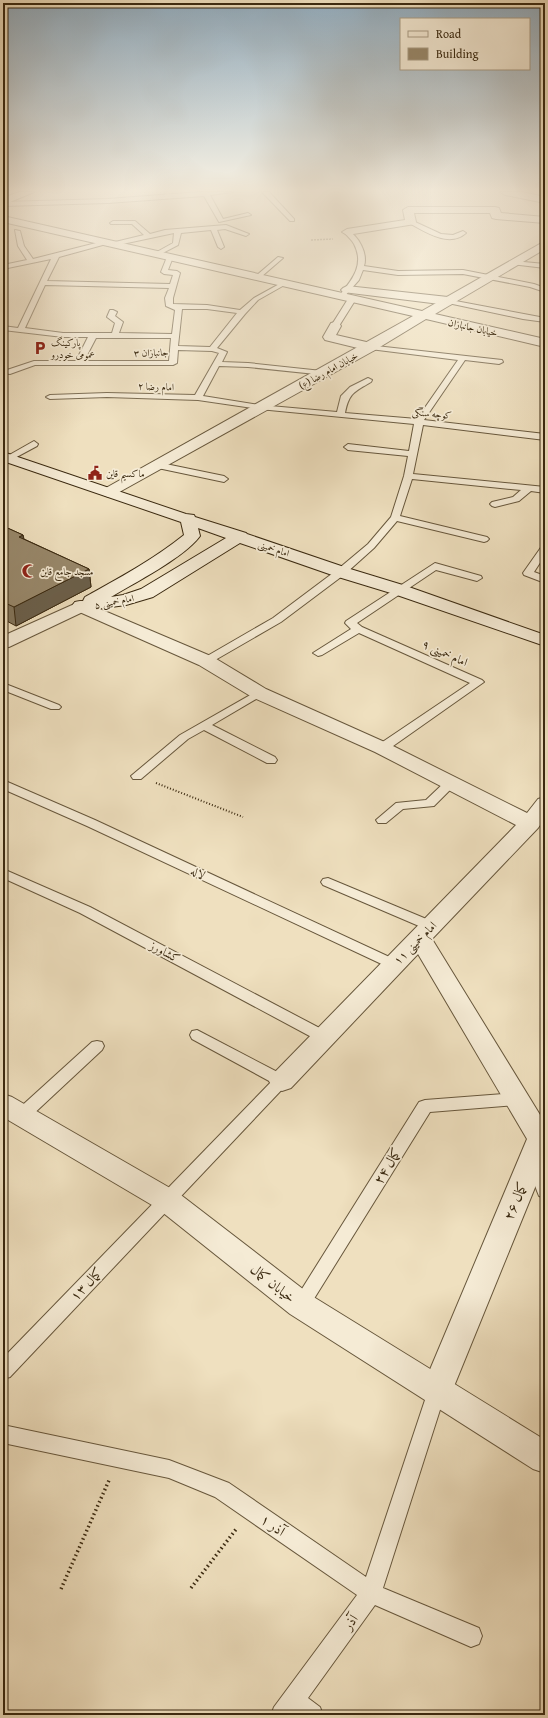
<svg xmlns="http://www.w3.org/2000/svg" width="548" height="1718" font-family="'Gentium Book Plus',Amiri,serif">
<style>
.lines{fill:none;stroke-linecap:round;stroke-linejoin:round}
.service-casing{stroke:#67573c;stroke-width:2}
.minor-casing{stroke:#67573c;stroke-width:2}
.tertiary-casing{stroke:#67573c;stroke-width:2}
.secondary-casing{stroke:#3a2910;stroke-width:2}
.path-far2{stroke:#3a2910;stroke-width:1.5;stroke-dasharray:0.5 1;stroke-linecap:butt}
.path-far1{stroke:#3a2910;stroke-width:2;stroke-dasharray:1 2;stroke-linecap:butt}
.path{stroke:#3a2910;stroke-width:3.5;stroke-dasharray:1.5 3;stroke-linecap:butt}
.service{fill:#f5ebd5;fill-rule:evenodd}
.minor{fill:#f5ebd5;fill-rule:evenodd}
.tertiary{fill:#f5ebd5;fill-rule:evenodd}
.secondary{fill:#f5ebd5;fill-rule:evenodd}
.wall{fill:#83755c;stroke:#3a2910}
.shaded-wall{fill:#6a5f4b;stroke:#3a2910}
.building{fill:#98886b;stroke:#3a2910}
.labels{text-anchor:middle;stroke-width:3.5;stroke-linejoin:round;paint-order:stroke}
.far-street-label{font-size:10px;fill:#3a2910;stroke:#f5ebd5}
.far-poi-label{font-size:10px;fill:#3a2910;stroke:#f5ebd5;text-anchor:start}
.street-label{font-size:12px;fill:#3a2910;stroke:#f5ebd5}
.near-street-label{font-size:14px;fill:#3a2910;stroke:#f5ebd5}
</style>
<rect width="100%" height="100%" fill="#efe0bf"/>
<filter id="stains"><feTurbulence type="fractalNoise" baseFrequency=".005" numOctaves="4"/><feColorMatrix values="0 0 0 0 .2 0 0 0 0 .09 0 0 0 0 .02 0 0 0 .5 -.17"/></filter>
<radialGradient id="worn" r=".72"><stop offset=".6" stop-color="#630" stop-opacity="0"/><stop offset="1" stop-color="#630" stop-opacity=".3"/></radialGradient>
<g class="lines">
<defs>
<path id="service" d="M200,192H233L210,195L223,219L248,213L251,215L219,222L204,196L108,203L3,206V202L108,199Z
M262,192H269L294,219V221H290Z
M113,221H135L150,234L165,230L226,225L249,234L246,236L225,229L217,230L224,247L221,249L218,247L211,230L181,233L178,245L157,256L155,255V253L173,243L174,233L113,246L110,243L59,257L47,281L170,284L173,275L164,274L161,272L167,257L170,255L173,257L168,270L177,271L180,273L173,298V304L207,305L240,310L254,298L283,282L288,283L258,300L245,314L217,348L227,352L222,362L248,363L322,371L326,373L325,375L248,367L219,366L203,396L259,405L337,412L341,396L350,387L368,378L372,380L371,382C354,392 349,393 345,413L417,419L458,360L370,349H367V345L502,360L503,362L499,364L465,360L424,420L545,434V440L423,425L413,474L545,487V493L531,491L519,501L495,507L492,506L490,504L492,502L513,497L521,490L412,479L400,516L487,537L489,539L487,541L484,542L397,521L374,548L345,574L281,622L210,663H202L201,661L202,659L273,618L337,570L368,544L391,517L404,476L408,456L348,450L344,447L348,444L409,451L414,424L259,409L198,400L107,397L50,399L46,397L50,395L107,393L195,395L219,353L212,351L178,350L177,363L173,365H35L10,374L3,373V369L7,370L34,361H76L88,337H63L3,330V326L18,328L51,259L3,269V265L27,260L18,246L15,230L20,231L24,246L33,259L108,240L111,243L144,235L132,224H111L110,223ZM45,285L169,288L165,298L166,306L175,310L172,334L119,333L123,322L115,316L117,312L113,310H110L107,317L115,323L112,333H63L25,328ZM182,309H207L237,313L210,347L178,346ZM96,338H171L169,361H84Z
M409,221H413L441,234L453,235L463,231L466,233C449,248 426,232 409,223Z
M347,230C359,236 368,254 364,266L398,271L463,270L534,284L545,288V292L530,287L463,274L398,275L363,270L359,280L343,298H339V296C352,280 365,265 354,244C352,240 347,236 344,232Z
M278,257L283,258L261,277H257V275Z
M513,261L545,264V268L511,264V262Z
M352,297L356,299L339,326L335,328H332L331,326L348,299Z
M445,299L545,318V322L523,319L448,303H445Z
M34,441L38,444L37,446L11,460H5L4,458Z
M156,462L224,476L228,479L224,482L153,467L152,465Z
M545,545V555L534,572L545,576V583L524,575L523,573L542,546Z
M435,563L481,576L482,578L477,581L436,570L357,623L362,627L482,680L484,682L386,751H378L376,748L378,745L470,683L359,633L322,655L318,656L313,653L351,629L345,623L346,621Z
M3,683L59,705L61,707L59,709H51L3,690Z
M259,690L263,691L265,693L263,695L212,725L275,757L277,760L275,763H267L204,730L188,739L141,779H133L131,776L180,735Z
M451,779L455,780L457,783L434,806L403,809L386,823H378L376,820L396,803L426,800L447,780Z
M3,780L95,820L398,961L400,964L398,967L393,969L388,967L87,826L3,789Z
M3,869L90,907L329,1033L331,1037L329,1041L324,1042L319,1041L80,913L3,878Z
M328,878L436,923L438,926L436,929L431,931L426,929L323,885L321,882L323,879Z
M197,1030L287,1077L290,1081L10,1377L3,1379V1358L271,1082L192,1039L190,1035L192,1031Z
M97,1041L102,1042L104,1046L102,1050L28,1119L22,1121L16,1119L14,1115L16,1111L92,1042Z
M517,1093L522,1095L525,1099L522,1103L517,1105L430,1112L307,1310L301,1313L295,1310L292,1305L295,1300L419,1102L425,1100Z
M534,1154L540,1156L545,1168V1198L539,1196L537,1191L526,1160L528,1156Z
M437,1383L444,1385L446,1391L383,1588L479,1628L482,1636L479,1644L471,1647L375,1605L308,1698L320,1707L323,1715H271L274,1707L357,1595L215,1497L169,1478L3,1443V1425L169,1460L229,1483L366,1577L430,1385Z"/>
<path id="minor" d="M408,207H495L499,208L501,213L545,217V223L496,219L492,218L490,213H414L416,222L415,224L347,235L342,232L347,229L405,220L403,210Z
M347,286L448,297L452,298L454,301L452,304L448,305L343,292L341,290L343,288Z
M335,322L339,323L341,326L336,335L375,344L376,347L375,350L370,351L325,340L323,337L331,323Z
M81,601L213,657L266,689L389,744L527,813L538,799L545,797V818L538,828L432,939L545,1123V1163L448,1401L437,1405L426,1401L421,1391L527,1139L418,954L291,1088L282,1091L273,1088L269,1081L273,1074L516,825L375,752L252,697L199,665L75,610L72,606L75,602Z"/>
<path id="tertiary" d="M500,192H522L545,197V203L505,195Z
M3,216L422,311L545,241V249L435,314L545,339V347L426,319L375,350L114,495L109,497L104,495L101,492L104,489L413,316L3,222Z
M81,601L87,602L90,606L87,610L9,647L3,648V636Z
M3,1094L12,1097L177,1192L312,1296L545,1440V1473L533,1469L290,1314L157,1208L3,1117Z"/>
<path id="secondary" d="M19,192H34L3,205V198Z
M3,452L186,514L194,515L195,517L246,533L247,534L347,568L406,586L545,635V646L394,594L335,576L240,543L153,597L126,605L81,611L75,610L72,606L75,602L83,601L85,597C119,578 153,560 184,535L181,522L3,461ZM198,528L226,538L141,589L123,595L111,597C134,583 185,557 200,536Z"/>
</defs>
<use href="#service" class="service-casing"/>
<use href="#minor" class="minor-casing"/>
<use href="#tertiary" class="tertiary-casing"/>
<use href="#secondary" class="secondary-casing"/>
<path class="path-far2" d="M311,240L333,239"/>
<path class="path-far1" d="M156,783L243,817"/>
<path class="path" d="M191,1588L237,1528
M61,1589L110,1478"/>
<use href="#service" class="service"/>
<use href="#minor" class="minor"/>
<use href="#tertiary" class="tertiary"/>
<use href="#secondary" class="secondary"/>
</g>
<path class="wall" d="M3,526L23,535L24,539L89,569L91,587L16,626L3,619Z"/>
<path class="shaded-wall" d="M23,535L25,553L19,537Z
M89,569L91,587L16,626L14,607Z"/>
<path class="building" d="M3,526L23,535L19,537L89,569L14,607L3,602Z"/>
<linearGradient id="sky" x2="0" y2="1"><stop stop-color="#92adc0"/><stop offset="0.44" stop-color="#f8f1e2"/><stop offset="1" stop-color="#f8f1e2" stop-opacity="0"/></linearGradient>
<rect width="548" height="433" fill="url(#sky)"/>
<defs>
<symbol id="parking-bare" viewBox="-9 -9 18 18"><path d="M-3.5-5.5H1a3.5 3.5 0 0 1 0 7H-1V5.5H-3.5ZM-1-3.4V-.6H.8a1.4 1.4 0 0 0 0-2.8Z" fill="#8f2418" stroke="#f5ebd5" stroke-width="2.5" paint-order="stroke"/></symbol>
<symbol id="civic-bare" viewBox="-9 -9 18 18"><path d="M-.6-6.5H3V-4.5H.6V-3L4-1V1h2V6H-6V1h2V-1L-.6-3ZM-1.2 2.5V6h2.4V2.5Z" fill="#8f2418" stroke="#f5ebd5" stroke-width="2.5" paint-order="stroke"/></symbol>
<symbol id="mosque-bare" viewBox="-9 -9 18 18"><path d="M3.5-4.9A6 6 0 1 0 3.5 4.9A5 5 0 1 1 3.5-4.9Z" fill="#8f2418" stroke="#f5ebd5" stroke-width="2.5" paint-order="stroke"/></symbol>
</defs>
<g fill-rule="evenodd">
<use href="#parking-bare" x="30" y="338" width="20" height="20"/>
<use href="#civic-bare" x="85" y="463" width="20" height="20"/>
<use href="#mosque-bare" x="19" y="561" width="20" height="20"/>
</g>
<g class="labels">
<g class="far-street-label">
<text transform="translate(473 327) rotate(13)" y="4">خیابان جانبازان</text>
<text transform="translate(151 352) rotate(-2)" y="4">جانبازان ۳</text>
<text transform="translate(328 370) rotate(-29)" y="4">خیابان امام رضا (ع)</text>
<text transform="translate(156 386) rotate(2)" y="4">امام رضا ۲</text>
<text transform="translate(432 413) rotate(6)" y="4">کوچه سنگی</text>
<text transform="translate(274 548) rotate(19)" y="4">امام خمینی</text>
<text transform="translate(114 601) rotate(-11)" y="4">امام خمینی ۵</text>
</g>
<g class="far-poi-label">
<text x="51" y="346">پارکینگ<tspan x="51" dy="12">عمومی خودرو</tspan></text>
<text x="106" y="477">ماکسیم قاین</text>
<text x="40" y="575">مسجد جامع قاین</text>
</g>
<g class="street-label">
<text transform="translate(445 653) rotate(24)" y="4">امام خمینی ۹</text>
<text transform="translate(198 873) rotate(25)" y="4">لاله</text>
<text transform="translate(415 943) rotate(-45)" y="4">امام خمینی ۱۱</text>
<text transform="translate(165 952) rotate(28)" y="4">کشاورز</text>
</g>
<g class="near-street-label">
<text transform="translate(387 1166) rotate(-58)" y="5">کمال ۲۴</text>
<text transform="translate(515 1201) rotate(-67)" y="5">کمال ۲۶</text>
<text transform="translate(273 1283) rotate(38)" y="5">خیابان کمال</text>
<text transform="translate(86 1284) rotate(-46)" y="5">کمال ۱۳</text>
<text transform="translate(273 1525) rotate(35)" y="5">آذر ۱</text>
<text transform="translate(350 1622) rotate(-54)" y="5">آذر</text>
</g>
</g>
<rect width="548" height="1718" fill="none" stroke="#efe0bf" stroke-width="16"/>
<rect x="4" y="4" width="540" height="1710" fill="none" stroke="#3a2910" stroke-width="2"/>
<rect x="8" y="8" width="532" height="1702" fill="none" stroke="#3a2910"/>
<rect x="400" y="18" width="130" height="52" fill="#f5ebd5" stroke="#aa9d86"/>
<rect x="408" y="31" width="20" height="6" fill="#f5ebd5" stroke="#aa9d86"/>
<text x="436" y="38" font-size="12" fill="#3a2910">Road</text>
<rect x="408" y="48" width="20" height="12" fill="#98886b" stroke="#aa9d86"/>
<text x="436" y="58" font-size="12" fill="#3a2910">Building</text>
<rect width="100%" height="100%" filter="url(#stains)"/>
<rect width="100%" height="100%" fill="url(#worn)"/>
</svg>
